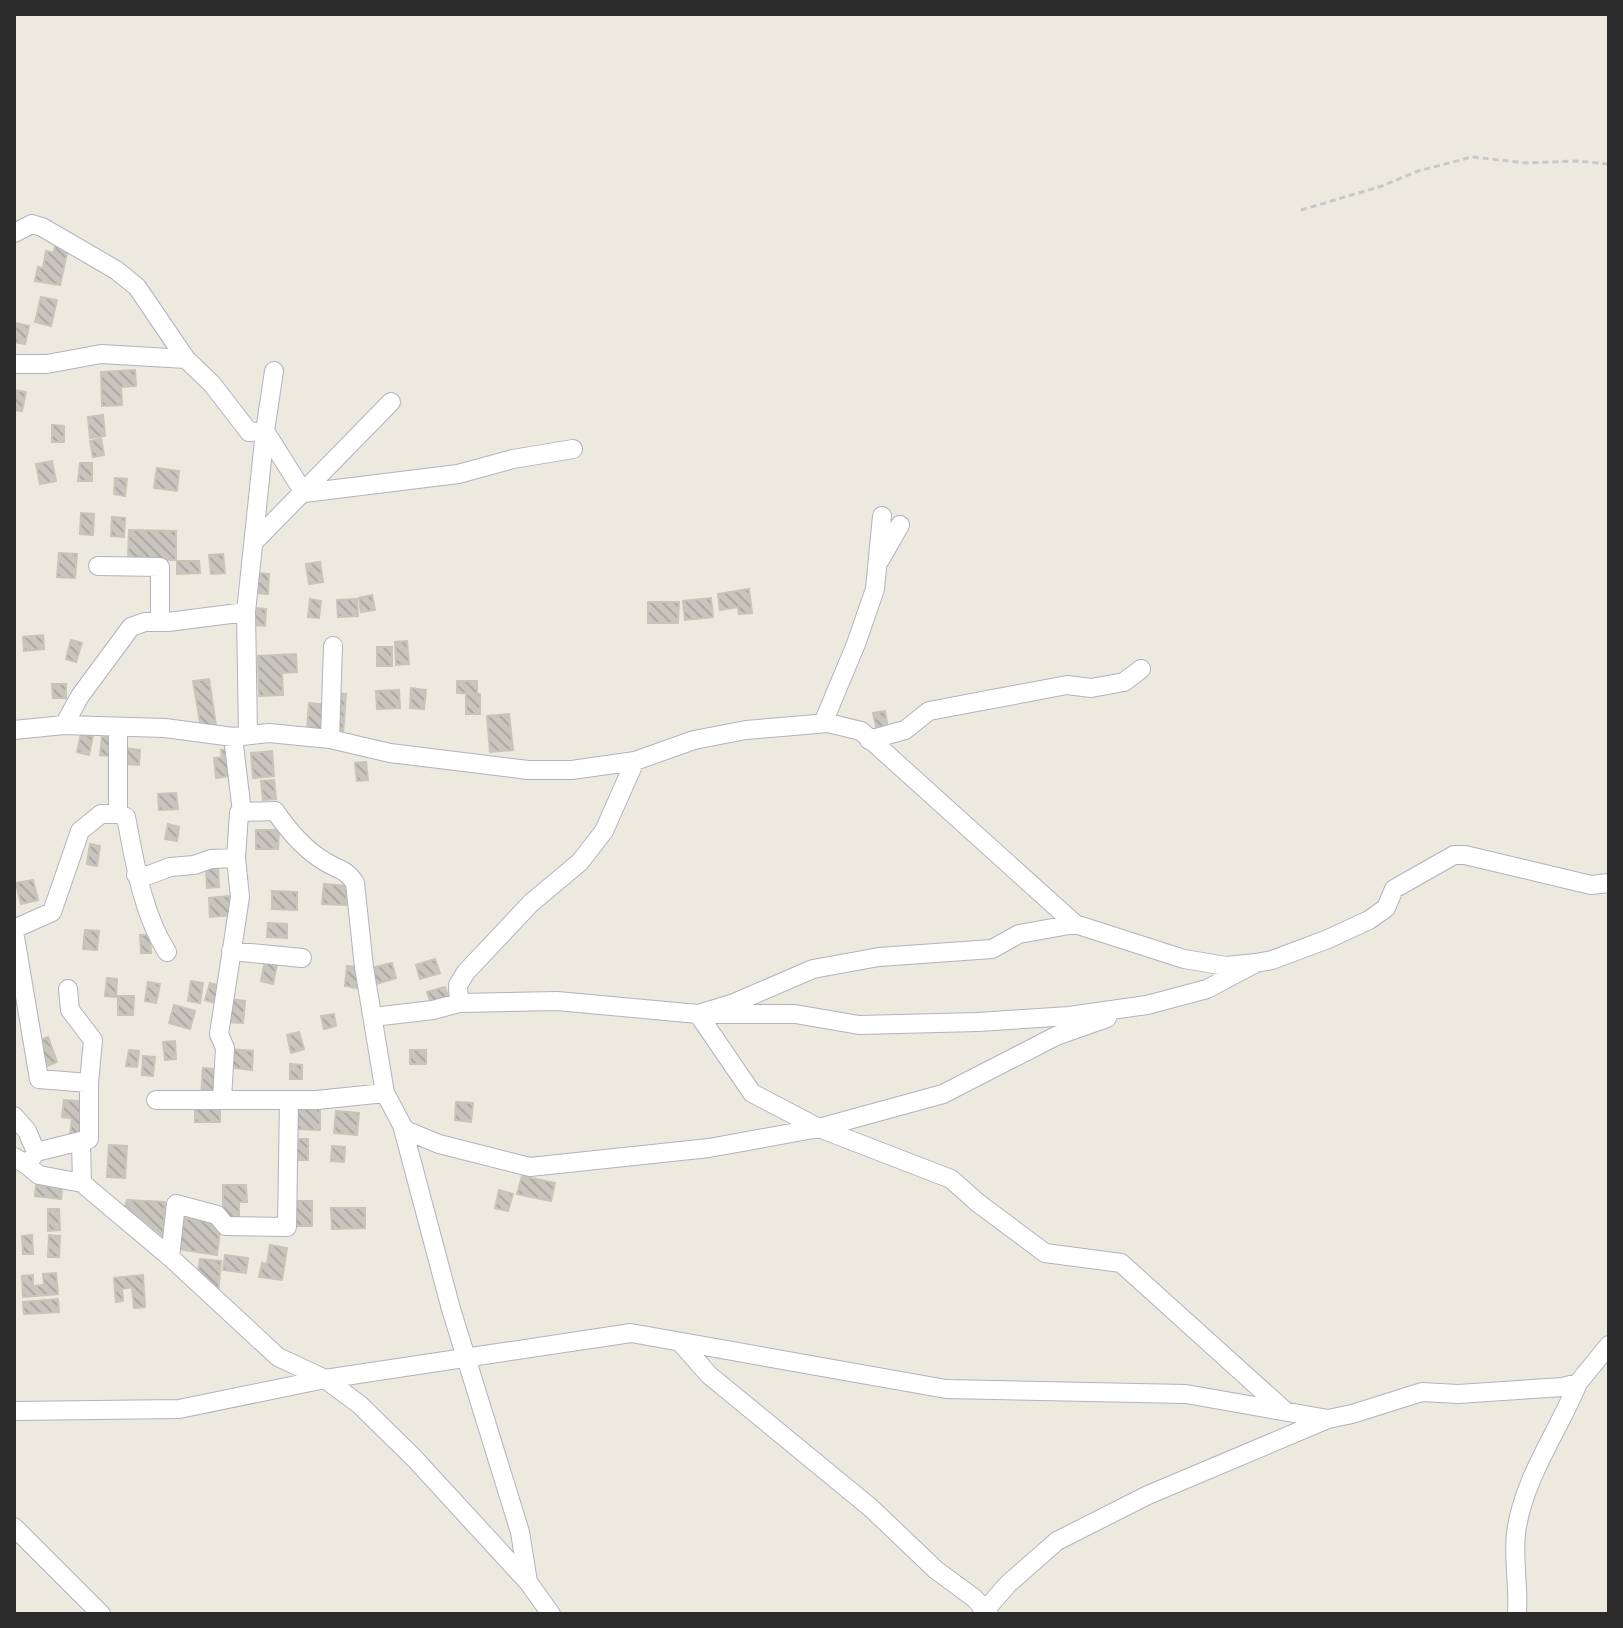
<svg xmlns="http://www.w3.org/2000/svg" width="1623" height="1628" font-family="Figtree,sans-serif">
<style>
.building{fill:url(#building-back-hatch);stroke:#c7c5b8;stroke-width:2}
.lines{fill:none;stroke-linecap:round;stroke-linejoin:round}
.street-casing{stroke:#b2b2be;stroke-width:20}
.path{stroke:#c8c8c8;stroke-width:3;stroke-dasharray:6 4;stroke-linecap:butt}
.street{stroke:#fff;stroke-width:18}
</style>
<defs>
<pattern id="building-back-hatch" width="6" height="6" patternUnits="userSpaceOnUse" patternTransform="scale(2)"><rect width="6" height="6" fill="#c8c5be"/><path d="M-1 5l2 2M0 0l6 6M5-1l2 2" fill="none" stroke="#aca9a3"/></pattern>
</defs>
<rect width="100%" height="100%" fill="#ece9de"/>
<path class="building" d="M55,245L62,246V252L67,253L60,285L35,281L38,267L43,268L46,251L54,253Z
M41,297L57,300L51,326L35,322Z
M16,323L29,326L25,344L14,342Z
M135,370L136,386L121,387L122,405L102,406L101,372Z
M14,390L26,392L22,411L14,410Z
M103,415L105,436L90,438L88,417Z
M52,425L64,426V442H52Z
M101,439L104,455L93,457L90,441Z
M52,461L56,481L40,484L36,464Z
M80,463H92V481H78Z
M157,468L179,471L177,491L154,488Z
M115,478L127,479L125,496L114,494Z
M81,513L94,514L93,535L80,534Z
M112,517L125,518L124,537L111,536Z
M129,530L176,531V560L128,559Z
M59,553L77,554L75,578L57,577Z
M223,554L225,573L211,574L209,555Z
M177,561H199L200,573L177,574Z
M320,562L323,582L309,584L306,564Z
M256,573L269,574L268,594L255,593Z
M749,589L752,613L739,614L738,607L720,610L718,594Z
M372,595L375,610L361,612L359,598Z
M711,598L713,617L685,620L683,601Z
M310,599L321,601L319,618L308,617Z
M357,599L358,616L338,617L337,600Z
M648,602H679L678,623H648Z
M254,608L266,609L265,626L253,625Z
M43,635L44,649L24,651L23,637Z
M71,640L82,643L76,662L66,659Z
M407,641L409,664L396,665L395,642Z
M377,647H392V666H377Z
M296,654L297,672L282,673L283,695L259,696L258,656Z
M209,679L216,726L201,728L193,681Z
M457,681H477V694L457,693Z
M52,684H66V698H53Z
M411,688L426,690L424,709L410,708Z
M399,690L400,708L377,709L376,691Z
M337,693L346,694L343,734H335Z
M466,694H480V714H466Z
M309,703L328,705L326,732L307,731Z
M885,711L888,728L877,731L873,713Z
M509,714L513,750L490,752L487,716Z
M81,734L93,736L89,755L77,752Z
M102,736H112L110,756L100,755Z
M124,748L140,750L139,765L122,764Z
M230,749L236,775L216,778L214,758L222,757L221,750Z
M272,751L274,776L253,778L251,753Z
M366,762L368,780L357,781L355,763Z
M274,780L276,799L263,800L261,781Z
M176,793L178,809L159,810L158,794Z
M168,824L179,827L177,841L165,839Z
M256,830H279L278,849H256Z
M90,844L100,846L97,866L87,864Z
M218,868L219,887L207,888L206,869Z
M33,880L38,900L21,904L16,883Z
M324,884L347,886L346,905L322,904Z
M272,891L297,892V910L272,909Z
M229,896L231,915L210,917L209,898Z
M268,923L287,924V938L267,937Z
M85,930L99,931L97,950L83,949Z
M140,935H150L151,953H141Z
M435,959L440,973L420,979L416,965Z
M265,961L277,964L273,984L261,981Z
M392,963L396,978L376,984L372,968Z
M347,966L358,967L357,988L345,986Z
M107,978L117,979L116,997L105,996Z
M191,981L203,983L200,1003L188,1001Z
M148,982L160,984L156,1003L145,1001Z
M210,983L220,986L215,1003L205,1000Z
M445,987L449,999L431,1004L427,992Z
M118,996H134L133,1015H118Z
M228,999L245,1001L243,1023L226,1022Z
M174,1005L195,1011L190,1029L169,1023Z
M334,1014L336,1026L324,1029L321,1016Z
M299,1032L304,1049L291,1053L287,1035Z
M48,1037L57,1062L45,1067L36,1042Z
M175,1041L176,1059L165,1060L163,1042Z
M230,1049L253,1051L252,1070L228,1067Z
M129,1050L139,1051L137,1067L126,1066Z
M410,1050H426V1064H410Z
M143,1056L155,1057L153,1076L142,1075Z
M290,1064L302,1065V1079H290Z
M203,1068L222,1070L219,1098L201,1096Z
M64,1100L88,1102L84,1137L70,1135L72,1118L62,1117Z
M456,1102L473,1103L471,1122L455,1120Z
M220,1104V1122H195V1105Z
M295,1108L320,1109V1130L294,1129Z
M336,1111L359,1113L357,1135L334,1133Z
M293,1139H308V1160H293Z
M109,1145L127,1146L125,1178L107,1177Z
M332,1146L345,1147L344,1162L331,1161Z
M522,1176L555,1183L551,1201L517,1194Z
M36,1185L62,1188L61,1199L35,1196Z
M223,1185H246L247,1202H239V1220L223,1221Z
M499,1190L513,1194L508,1211L495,1208Z
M127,1200L165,1202L163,1236L125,1206Z
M292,1201H312V1226H292Z
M331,1208H365V1228L332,1229Z
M48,1209H59L60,1230L48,1231Z
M183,1218L221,1223L217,1255L178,1249Z
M32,1235L33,1254H23L22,1236Z
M49,1235L60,1236L59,1257H48Z
M270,1245L287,1248L282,1280L259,1277L262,1263L267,1264Z
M225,1255L248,1258L246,1273L223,1270Z
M200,1259L221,1261L218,1294L197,1277Z
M56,1273L58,1294L23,1297L22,1276L33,1275V1286L44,1285L43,1274Z
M143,1275L145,1307L134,1308L132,1287L122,1289L123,1301L116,1302L114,1278Z
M58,1299L59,1312L24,1314L23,1302Z"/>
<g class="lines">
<defs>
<path id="street" d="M14,233L32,224L42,227L116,270L137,287L186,359L212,384L249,432L265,431L246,612L248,735
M14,364H47L101,354L186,359
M274,371L265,431L304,493L458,474L513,459L573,449
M254,542L391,402
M880,560L900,525
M98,566L160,567V621
M823,723L856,644L875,589L882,516
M64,725L80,696L131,627L145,622H168L246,612
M118,728V814L126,817C135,863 142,912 167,952
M14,730L64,725L165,728L233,737L269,733L330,739L390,753L528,770H572L635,761L694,740L746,730L828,723L861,731L1075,924
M330,739L333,646
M869,740L905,730L929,711L1067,685L1091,688L1124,682L1141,669
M242,812L275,811C288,830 304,849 324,861C338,870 345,868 355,883L364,967L385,1093L402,1125L405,1130L439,1144L530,1167L709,1148L819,1128L943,1094L1056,1036L1107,1018
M136,875H149L170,867L194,865L211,859L236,858
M14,929L52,912L80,831L101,814H118
M14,931L39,1079L89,1083
M231,951L302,958
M1256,963L1207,989L1147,1005L1069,1016L978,1022L859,1025L795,1014H698L752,1093L819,1128L951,1179L978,1203L1045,1253L1121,1263L1285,1411
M459,1003L458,985L466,972L531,903L580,862L604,831L635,761
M373,1017L433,1010L459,1003L557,1001L698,1014L734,1003L813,969L879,957L992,949L1019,934L1075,924L1184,959L1226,966L1256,963L1272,960L1328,939L1369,920L1386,908L1394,889L1454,855H1465L1591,885L1609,883
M222,1099L225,1048L219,1034L240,897L236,858L239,813L242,812L233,737
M156,1100H317L385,1093
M14,1116L27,1131L36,1152
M402,1125L451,1309L520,1532L528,1582
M81,1142L82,1183
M14,1157L27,1165L36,1152L89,1139V1083L93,1040L70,1010L68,989
M27,1165L39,1175L82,1183L170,1257L278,1357L325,1379L360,1405L414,1458L528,1582L551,1614
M170,1257L176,1204L217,1215L226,1226L287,1227L289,1100
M680,1342L709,1375L871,1508L936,1570L974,1598L989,1614
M14,1411L179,1409L325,1379L631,1333L946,1389L1186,1394L1328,1419
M14,1527L101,1614
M982,1614L1008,1584L1057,1541L1148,1495L1328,1419L1352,1414L1422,1392L1458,1394L1563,1387L1578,1383L1609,1345
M1517,1614C1519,1587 1513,1559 1516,1533C1523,1479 1558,1432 1578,1383"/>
</defs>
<use href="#street" class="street-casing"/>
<path class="path" d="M1301,210L1382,186L1418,171L1472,157L1527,163L1576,161L1609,164"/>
<use href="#street" class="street"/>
</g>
<rect width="1623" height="1628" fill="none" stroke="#2b2b2b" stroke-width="32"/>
</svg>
